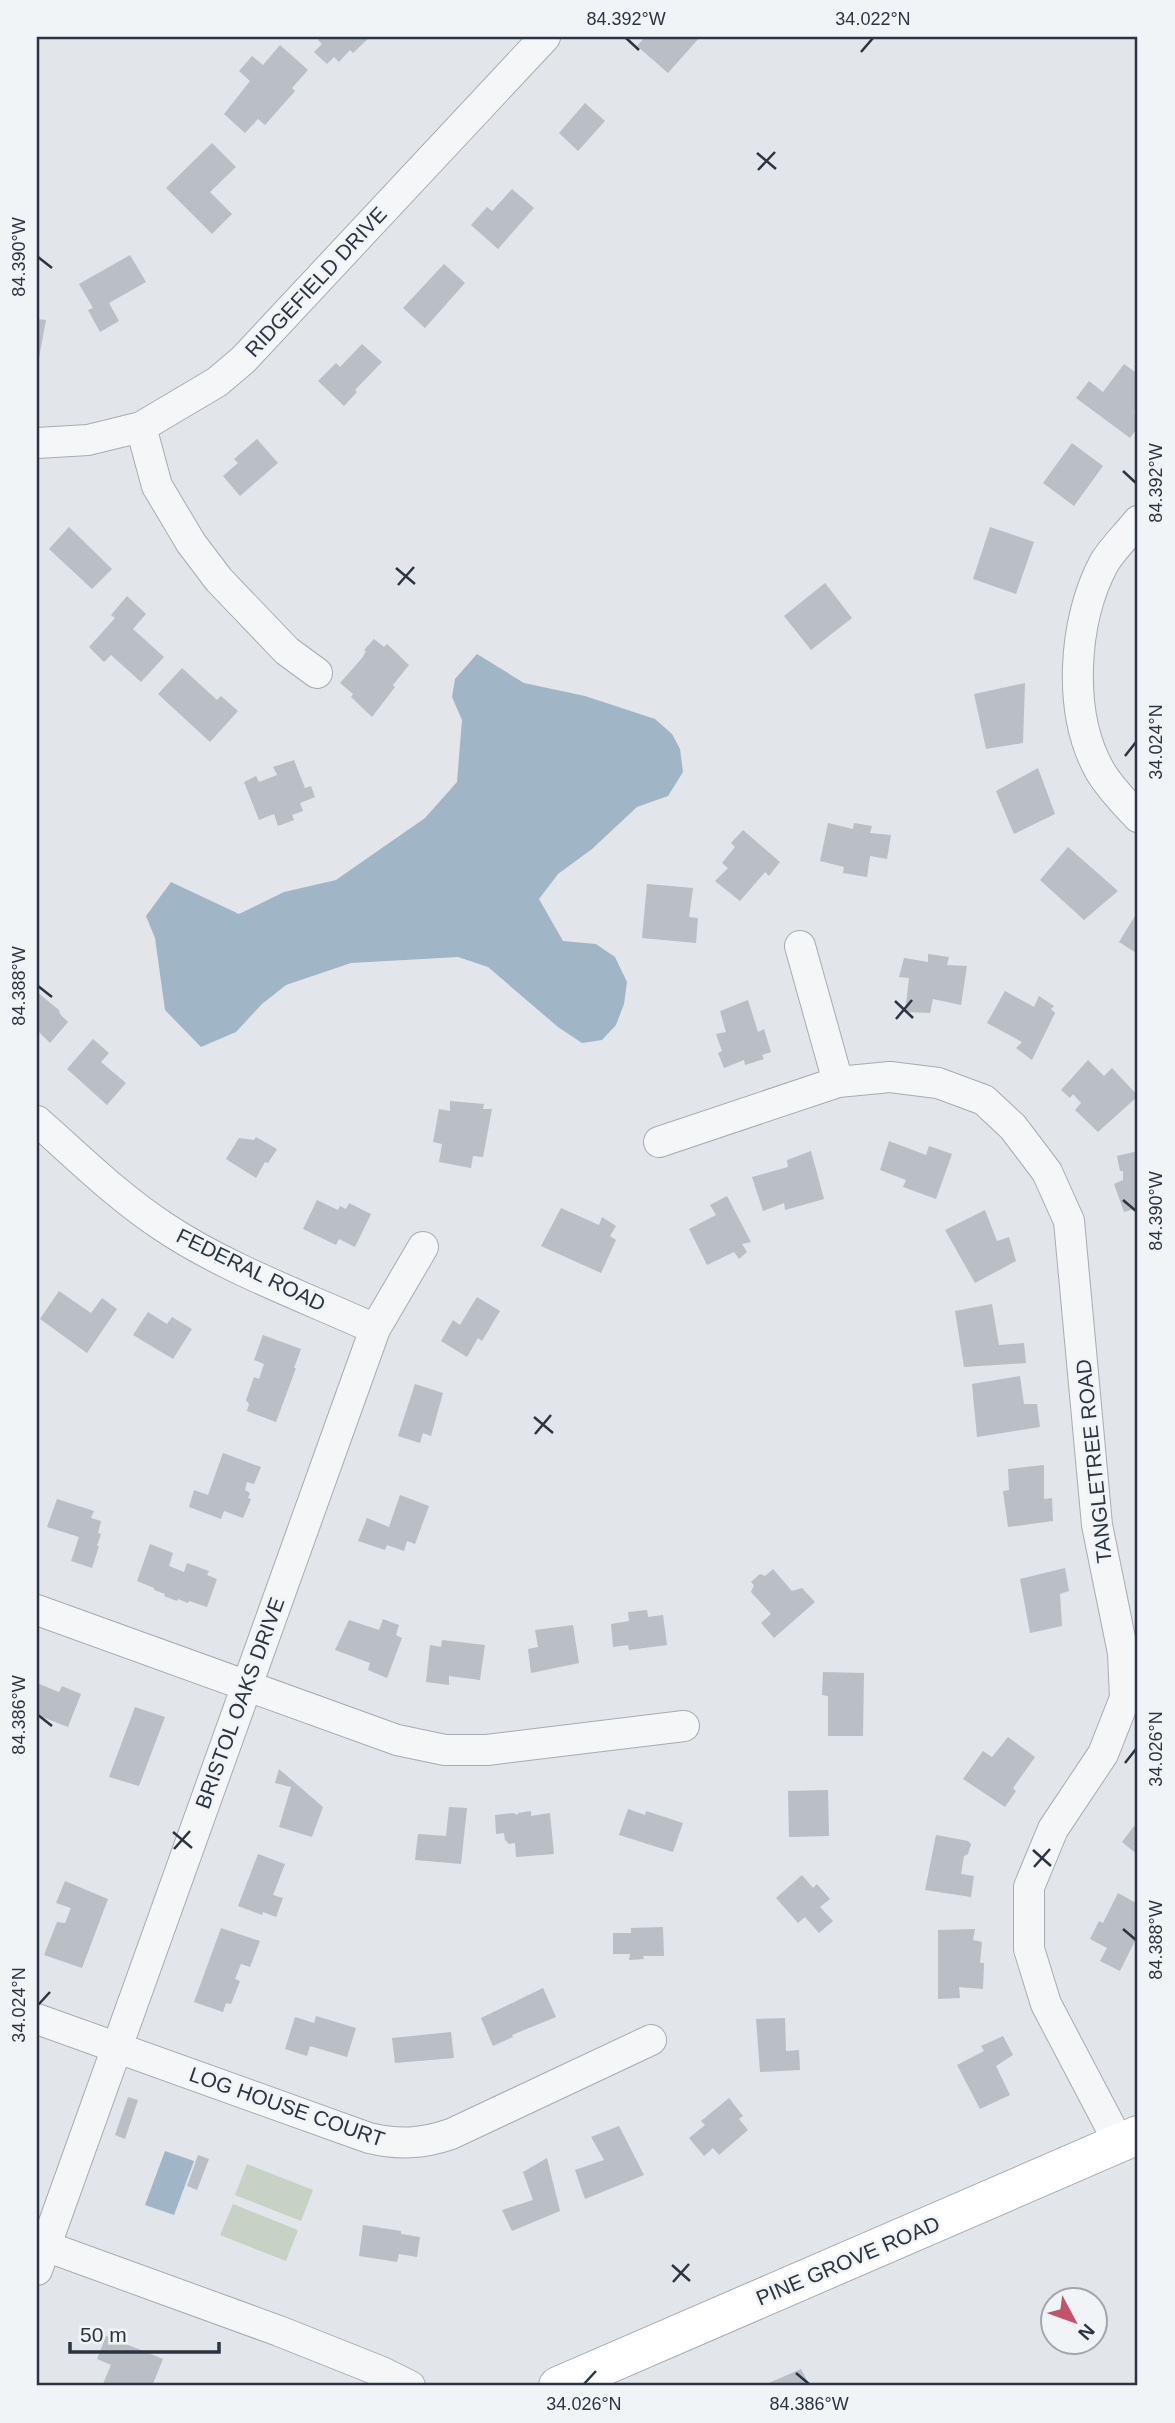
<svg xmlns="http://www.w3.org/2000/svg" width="1175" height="2423" font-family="Arial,sans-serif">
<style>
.green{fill:#c8d2c4}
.water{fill:#a0b5c6}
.building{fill:#b9bfc5}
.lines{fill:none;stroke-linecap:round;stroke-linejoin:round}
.minor-casing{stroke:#a7acb3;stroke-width:32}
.major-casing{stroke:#a2aab4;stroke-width:40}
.minor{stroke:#f4f6f8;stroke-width:30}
.major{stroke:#fff;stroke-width:38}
.ticks{fill:none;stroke:#2b3440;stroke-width:2.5}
.labels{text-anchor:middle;stroke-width:5;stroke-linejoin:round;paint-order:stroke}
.street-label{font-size:21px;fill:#2b3440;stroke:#f1f4f7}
.neatline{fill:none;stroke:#2b3440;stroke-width:2.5}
.ticks-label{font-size:18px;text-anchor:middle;fill:#2b3440}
</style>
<rect width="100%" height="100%" fill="#e2e5e9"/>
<path class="green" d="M247,2164L313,2190L301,2221L235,2195Z
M233,2204L298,2230L286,2261L220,2235Z"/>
<path class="water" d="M477,654L524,683L585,696L655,719L672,734L680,749L683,772L668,796L637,807L592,849L558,874L539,899L563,941L596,944L615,957L627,982L624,1004L616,1025L602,1040L582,1043L558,1027L488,967L458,957L351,963L286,985L262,1004L236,1032L201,1047L165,1010L155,938L146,916L171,882L239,914L284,892L336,880L425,818L457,782L462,720L452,697L455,679Z
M165,2151L194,2161L174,2215L145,2205Z"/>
<path class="building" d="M322,37H370L353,53L350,50L339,62L334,57L327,64L314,52L322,44L318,40Z
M645,37L666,38L700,37L668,73L637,46Z
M280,45L308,70L292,88L295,91L265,125L258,119L245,133L224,114L250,81L239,71L252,56L263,65Z
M585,103L605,121L578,151L559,133Z
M212,143L236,167L210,192L232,214L212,234L166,188Z
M512,189L534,208L498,249L471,225L487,207L492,211Z
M130,255L146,282L109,303L119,321L100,332L88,310L93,308L79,284Z
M444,264L465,283L425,328L403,308Z
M37,319L46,320L38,363H37Z
M362,344L382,362L355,390L357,392L344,406L318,381L336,363L340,367Z
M1124,364L1138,374V407L1134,412L1138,415V427L1130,438L1076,398L1089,381L1103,392Z
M257,439L278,463L240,496L223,476L238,463L234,459Z
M1072,443L1103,466L1074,506L1043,483Z
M69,527L112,569L92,589L49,549Z
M990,527L1034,542L1016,594L973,579Z
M825,583L852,618L811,650L784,616Z
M127,596L146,614L133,629L164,657L141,682L111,655L104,662L89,647L115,618L111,615Z
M374,639L384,647L387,644L409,665L393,685L395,687L372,717L351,697L353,694L340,683L362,658L366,651L364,650Z
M182,668L217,700L221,696L238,711L210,742L158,694Z
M1025,683L1023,743L986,749L974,694Z
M294,760L305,788L311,786L315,797L300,803L303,811L292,815L294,820L278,826L274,814L259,820L244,782L256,776L259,782L277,775L273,767Z
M1038,768L1055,814L1014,834L996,791Z
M828,823L853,829L854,823L872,826L870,833L891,835L887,859L870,856L867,877L843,873L844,867L820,861Z
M743,830L780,862L769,876L765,872L740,901L715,881L728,868L722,863L735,847L731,843Z
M1068,847L1118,891L1084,920L1040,880Z
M647,884L693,888L689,917L698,918L696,943L642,938Z
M1138,911V954L1119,942Z
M928,954L949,957L947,965L967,966L961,1005L933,999L930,1013L905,1012L909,978L899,977L904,958L928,962Z
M1005,991L1034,1007L1039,996L1054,1006L1051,1009L1055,1013L1032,1060L1016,1048L1022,1042L987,1023Z
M37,992L59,1010L60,1014L68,1022L50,1043L37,1030Z
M748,1000L758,1032L764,1029L771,1052L762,1055L764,1059L745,1065L744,1060L724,1068L718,1053L722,1051L716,1034L726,1032L720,1011Z
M93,1039L109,1053L101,1062L126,1083L107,1105L67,1069Z
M1088,1060L1104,1076L1112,1068L1138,1096L1098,1132L1075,1110L1081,1103L1073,1094L1070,1098L1061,1090Z
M450,1101L484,1104L483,1109H492L483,1157L473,1156L471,1168L439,1162L442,1144L433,1142L439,1109L450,1111Z
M256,1137L277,1149L268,1163L265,1162L256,1178L226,1159L239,1138L254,1140Z
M889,1141L926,1155L929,1146L952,1154L936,1199L903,1187L906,1180L880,1170Z
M811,1151L824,1199L785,1210L784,1203L763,1211L752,1177L788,1167L787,1160Z
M1138,1151V1208L1124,1212L1114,1184L1123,1180V1171H1120L1117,1156Z
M727,1196L751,1242L742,1244L747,1252L739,1259L734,1252L707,1265L689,1229L716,1215L710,1205Z
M317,1200L338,1210L340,1206L346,1209L349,1203L371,1214L355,1247L339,1239L336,1245L303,1229Z
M561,1208L599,1225L602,1217L616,1226L610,1236L616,1240L601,1273L541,1246Z
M985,1210L997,1241L1009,1237L1016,1261L975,1283L945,1230Z
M59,1291L91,1313L102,1298L117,1309L87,1353L40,1319Z
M477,1297L500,1311L482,1341L478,1338L467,1357L441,1341L453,1320L460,1325Z
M992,1304L999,1345L1024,1343L1026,1363L964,1367L955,1311Z
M148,1312L167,1324L172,1317L192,1329L173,1359L133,1335Z
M263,1335L301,1349L294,1368H296L276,1422L247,1411L249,1404L246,1400L254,1377L259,1379L264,1364L254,1360Z
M1020,1376L1024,1404H1037L1040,1427L977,1437L972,1384Z
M415,1384L443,1393L431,1436L423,1433L420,1443L398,1436Z
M223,1453L261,1467L254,1484L247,1482L245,1490L250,1493L248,1498L251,1499L243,1518L224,1511L221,1519L189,1507L194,1490L208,1495Z
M1044,1465V1499L1052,1498L1053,1521L1008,1527L1003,1491L1009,1490L1008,1469Z
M400,1495L429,1506L415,1544L407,1541L404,1551L387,1545L385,1550L358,1541L367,1518L389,1527Z
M57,1499L94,1511L91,1518L101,1521L98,1533L101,1534L97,1546H99L92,1568L71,1561L79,1537L47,1527Z
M150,1544L173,1553L169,1566L184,1572L187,1563L209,1571L207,1575L217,1579L207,1607L189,1601L188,1603L178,1599L177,1601L164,1596L165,1594L154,1590V1588L137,1581Z
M1065,1568L1069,1591L1060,1594L1062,1626L1030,1633L1020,1579Z
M773,1569L792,1591L802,1588L815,1602L774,1638L761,1623L771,1614L751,1592L754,1585L751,1582L760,1574L765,1576Z
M647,1610L648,1617L663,1615L667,1645L629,1650L628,1645L613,1647L611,1624L629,1621L628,1612Z
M383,1619L399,1625L396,1635L402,1638L387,1678L368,1670L370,1663L335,1650L349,1620L379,1630Z
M573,1625L579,1663L531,1673L528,1649L538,1647L535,1630Z
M442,1640L485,1645L480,1680L449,1676V1685L426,1682L430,1645L441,1647Z
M823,1672L864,1673L863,1736H828V1696L822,1695Z
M37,1683L59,1692L62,1686L81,1694L68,1727L37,1715Z
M135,1707L165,1717L139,1786L109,1777Z
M1008,1737L1035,1757L1013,1788L1016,1791L1005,1807L963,1779L983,1751L992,1757Z
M279,1769L323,1807L312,1837L279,1827L291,1787L275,1783Z
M828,1790L829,1836L789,1837L788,1791Z
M449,1807L467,1808L461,1864L415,1860L418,1834L446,1836Z
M628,1809L645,1815L646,1811L683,1823L673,1852L619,1835Z
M531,1811V1816L550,1813L554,1854L516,1857L515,1843L509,1844L505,1840L504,1833L496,1834L495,1815L513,1813L518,1815V1813Z
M1134,1826L1138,1830V1855L1122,1842Z
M936,1835L968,1841L971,1844L968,1854L964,1856L961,1874L974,1876L971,1897L925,1890Z
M258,1854L285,1864L273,1895L283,1898L276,1917L263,1912L262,1915L238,1906Z
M802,1875L813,1888L817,1884L830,1899L820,1907L833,1921L819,1933L805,1917L798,1923L776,1898Z
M65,1881L108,1899L82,1968L44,1955L57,1922L65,1923L71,1908L56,1903Z
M1118,1893L1138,1904V1935L1120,1971L1100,1961L1107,1948L1090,1939L1099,1921L1103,1923Z
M663,1927L664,1956H643L644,1959L629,1960L630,1954H613V1933H631V1928Z
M221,1928L260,1941L250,1967L241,1964L235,1979L240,1981L231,2004L226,2003L223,2012L194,2002Z
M975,1929L973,1940L982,1942L980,1963H984L983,1989L959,1987L960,1998L938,1999V1930Z
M543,1988L556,2017L512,2035L513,2037L493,2046L481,2018Z
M316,2016L356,2028L347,2057L310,2046L307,2056L285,2049L295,2017L314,2023Z
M785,2018L786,2051L799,2050L800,2070L760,2072L756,2019Z
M451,2032L454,2058L395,2063L392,2038Z
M1003,2036L1013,2055L996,2066L1010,2095L980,2109L957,2065L984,2051L981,2046Z
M128,2097L138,2100L125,2139L115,2135Z
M729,2098L743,2116L739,2119L748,2130L719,2155L713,2148L704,2156L689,2138L705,2125L701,2121Z
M619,2126L644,2175L585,2199L575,2170L604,2160L591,2137Z
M198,2155L209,2159L197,2190L187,2186Z
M547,2158L560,2211L512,2231L502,2210L533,2200L523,2172Z
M363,2225L401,2231V2234L420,2237L417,2257L399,2254L397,2262L359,2256Z
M106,2336L163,2359L152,2386H102L111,2365L97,2359Z
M801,2369L810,2386H762Z"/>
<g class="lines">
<defs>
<path id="minor" d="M141,427L157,486L191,543L219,580L287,651L317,673
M37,443L88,440L141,427L217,382L243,360L545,37
M1138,521C1127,535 1113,548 1104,563C1073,621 1067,713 1100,771C1110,788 1125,803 1138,817
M800,946L838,1082
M37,1121C78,1157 118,1197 164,1227C225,1268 307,1298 375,1329
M659,1142L838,1082L890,1077L938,1083L984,1100L1013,1127L1047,1172L1069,1221L1097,1525L1123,1653L1125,1698L1103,1754L1053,1829L1029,1887V1949L1046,2004L1119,2143
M37,1610L397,1740L445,1750H487L684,1726
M37,2019L369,2138C398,2145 422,2144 451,2134L651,2040
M37,2243L279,2331L382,2372L410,2386
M37,2270L375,1329L423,1247"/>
<path id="major" d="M558,2386L1138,2135"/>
</defs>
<use href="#minor" class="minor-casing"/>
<use href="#major" class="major-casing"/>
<use href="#minor" class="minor"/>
<use href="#major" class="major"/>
</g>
<path class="ticks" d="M626,38L639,50M861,52L873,38M757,153L776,169M758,170L775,152M38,257L52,268M1123,471L1136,483M396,568L415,584M398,585L414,567M1125,756L1136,742M38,986L52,997M895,1001L913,1018M896,1019L912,1000M1123,1200L1136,1211M534,1417L553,1433M535,1434L551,1415M38,1715L52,1726M1125,1763L1136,1749M173,1832L192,1848M174,1849L190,1831M1033,1850L1051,1866M1034,1867L1050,1849M1123,1929L1136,1940M38,2005L50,1992M672,2265L690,2281M673,2282L689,2264M796,2373L809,2384M584,2384L596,2371"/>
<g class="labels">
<g class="street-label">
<text transform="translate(316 282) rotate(-47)" y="7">RIDGEFIELD DRIVE</text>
<text transform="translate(251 1270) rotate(26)" y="7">FEDERAL ROAD</text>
<text transform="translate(1094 1461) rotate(-96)" y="7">TANGLETREE ROAD</text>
<text transform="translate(240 1703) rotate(-70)" y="7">BRISTOL OAKS DRIVE</text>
<text transform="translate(287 2107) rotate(19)" y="7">LOG HOUSE COURT</text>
<text transform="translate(848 2261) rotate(-23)" y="7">PINE GROVE ROAD</text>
</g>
</g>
<rect width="1175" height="2423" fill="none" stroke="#f1f4f7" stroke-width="77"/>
<g transform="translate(1074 2321) rotate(131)"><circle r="33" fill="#f1f4f7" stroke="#a2a7ae" stroke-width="2"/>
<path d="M0-5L12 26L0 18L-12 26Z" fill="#c3526a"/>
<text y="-10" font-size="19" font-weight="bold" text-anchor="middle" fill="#2b3440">N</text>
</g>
<path d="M70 2342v10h149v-10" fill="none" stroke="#2b3440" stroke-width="3.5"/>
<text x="80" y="2342" font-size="21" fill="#2b3440" stroke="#f1f4f7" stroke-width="5" paint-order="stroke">50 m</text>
<rect x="38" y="38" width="1098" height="2346" class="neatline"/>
<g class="ticks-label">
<text x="626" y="25">84.392°W</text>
<text x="873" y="25">34.022°N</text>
<text transform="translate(19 257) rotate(-90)" y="6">84.390°W</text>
<text transform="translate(1156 483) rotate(-90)" y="6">84.392°W</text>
<text transform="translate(1156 742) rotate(-90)" y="6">34.024°N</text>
<text transform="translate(19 986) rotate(-90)" y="6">84.388°W</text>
<text transform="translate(1156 1211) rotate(-90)" y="6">84.390°W</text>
<text transform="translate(19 1715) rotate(-90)" y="6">84.386°W</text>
<text transform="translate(1156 1749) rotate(-90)" y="6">34.026°N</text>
<text transform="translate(1156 1940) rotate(-90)" y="6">84.388°W</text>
<text transform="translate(19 2005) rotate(-90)" y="6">34.024°N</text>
<text x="584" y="2410">34.026°N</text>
<text x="809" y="2410">84.386°W</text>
</g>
</svg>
